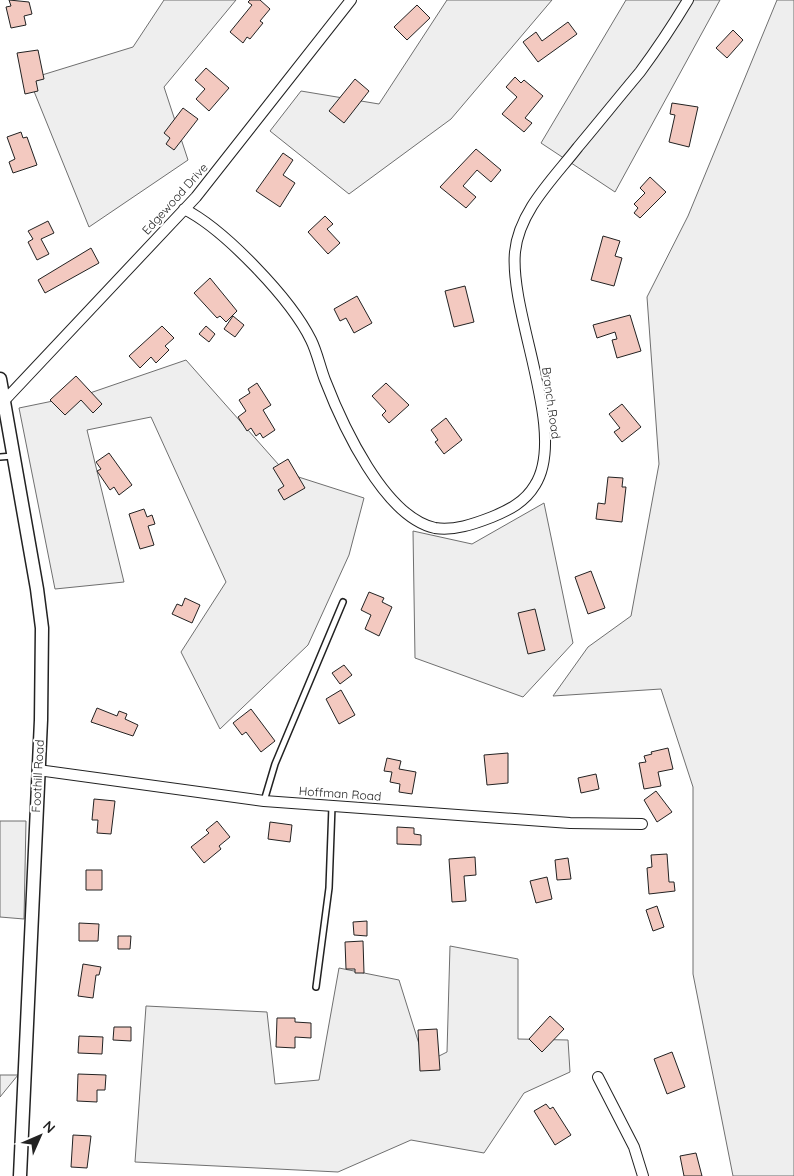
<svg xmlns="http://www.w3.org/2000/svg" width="794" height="1176" font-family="Quicksand,sans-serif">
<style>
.green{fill:#eee;stroke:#6f6f6f}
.building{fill:#f3c9c0;stroke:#222}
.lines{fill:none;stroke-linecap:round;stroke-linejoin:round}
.service-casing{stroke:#222;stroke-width:8}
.minor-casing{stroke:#222;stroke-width:12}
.tertiary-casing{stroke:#222;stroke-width:15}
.service{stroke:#fff;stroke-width:5}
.minor{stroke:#fff;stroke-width:10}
.tertiary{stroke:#fff;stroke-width:12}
.labels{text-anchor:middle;stroke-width:4;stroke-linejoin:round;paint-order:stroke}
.street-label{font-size:12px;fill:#222;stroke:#fff}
</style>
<rect width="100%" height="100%" fill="#fff"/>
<path class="green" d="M164,0H236L164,87L188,160L89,227L29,79L133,47Z
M447,0H552L451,119L349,194L270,131L301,91L379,104Z
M626,0H720L615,192L541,143Z
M777,0H794V1176H733L693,974V787L661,689L553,696L588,647L631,616L659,464L647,297L688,216Z
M186,360L286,473L364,498L349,555L308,645L220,729L181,652L226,582L151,417L87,430L124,582L55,589L19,408L87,394Z
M544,503L573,643L523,697L415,658L413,531L472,544Z
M0,821H26L24,919L0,917Z
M450,946L518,959V1039L568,1040L570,1072L524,1093L484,1153L411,1140L338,1172L135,1162L146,1006L267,1012L275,1084L319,1080L339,968L399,980L425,1063L447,1052Z
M0,1075H18L0,1097Z"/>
<path class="building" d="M9,0L29,2L32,14L24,16L26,25L11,28L6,7L11,6Z
M250,0H260L270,9L260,21L263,23L250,39L247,37L243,43L230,32L252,5L248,2Z
M417,5L430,18L407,40L394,27Z
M568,22L577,34L538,62L523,42L536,32L542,41Z
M733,30L743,40L727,58L716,48Z
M38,50L44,79L36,81L38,91L25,94L17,53Z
M206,68L229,88L209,111L196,99L205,89L195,80Z
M515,77L521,83L524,80L543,96L525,118L532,123L524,132L502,114L517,97L506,87Z
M355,79L369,91L344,123L329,111Z
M672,103L698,107L689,147L669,142L675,115L670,114Z
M183,108L198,119L174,150L166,144L170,138L164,133Z
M21,132L23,138L27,137L37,165L13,173L9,162L15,159L7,137Z
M476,149L501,170L491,182L477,170L463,186L476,197L466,208L440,187Z
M283,153L293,160L283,175L295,183L280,207L256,191Z
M650,177L666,192L640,218L634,213L638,208L634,204L645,193L640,188Z
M325,216L333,224L327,229L340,243L328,254L308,232Z
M48,221L54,233L41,239L49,254L37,260L28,242L33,239L28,231Z
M603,236L620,241L615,256L622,258L614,286L591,280Z
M91,248L99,263L45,293L38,280Z
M210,278L237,311L226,322L220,316L217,318L194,293Z
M465,286L474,322L454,327L445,291Z
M357,296L372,323L354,333L346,318L340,321L334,309Z
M630,315L641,351L617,358L612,340L617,339L615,332L597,338L593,325Z
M233,316L244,325L235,337L224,329Z
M162,326L174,338L165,346L169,350L156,363L151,357L140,368L129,356Z
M206,326L215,334L209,342L199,334Z
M76,376L102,404L93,413L81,400L65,415L50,400Z
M257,383L271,405L263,410L275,430L263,438L260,433L256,436L251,428L247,431L238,417L246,411L239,400L250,393L248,389Z
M386,383L409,405L389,423L382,415L386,411L372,396Z
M622,404L641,427L622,442L614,432L620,428L609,414Z
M446,418L462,440L444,454L435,442L438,440L431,430Z
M109,453L132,485L119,495L114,487L110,490L97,471L101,469L96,462Z
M288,459L305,488L284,500L278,490L284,486L273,468Z
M608,477L623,478L622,487H626L622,522L596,519L598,503L605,504Z
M144,509L147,517L152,515L155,524L148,526L154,545L140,549L129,514Z
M591,571L605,608L588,614L575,577Z
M369,592L384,598L382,602L392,607L379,636L365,629L371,615L361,610Z
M185,598L200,605L192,623L172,614L177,604L182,606Z
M535,609L545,650L528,654L518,613Z
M344,665L352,675L340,684L332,673Z
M341,690L355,715L339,724L326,699Z
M97,708L117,716L119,711L127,714L125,719L138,725L133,736L91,722Z
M251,709L275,741L261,752L246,732L242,735L233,723Z
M668,748L673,769L658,772L661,786L644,789L639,763L646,762L644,756L652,754L651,752Z
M508,753V783L487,785L484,755Z
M387,758L401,761L399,769L416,772L412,794L399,792L400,784L390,782L392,772L384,771Z
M596,774L599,789L581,793L578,778Z
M656,791L672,812L657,822L644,800Z
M94,799L115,801L111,834L97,833L98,820H92Z
M217,821L230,837L219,846L221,849L204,863L191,847L209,833L206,830Z
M270,822L292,825L290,842L268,839Z
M397,827L414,828V834L421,835V845L397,844Z
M667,854L669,882H674L675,891L649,894L647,868L652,867L651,855Z
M475,857L476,875L464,876L466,901L452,902L449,859Z
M568,858L571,879L557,880L555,860Z
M86,870H102V890H86Z
M547,877L552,899L536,903L530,881Z
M657,906L664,927L653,931L646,910Z
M367,921V936L354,935L353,922Z
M79,923L99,924L98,941H79Z
M118,936H131L130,949H118Z
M363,941L364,973H355V969H346L345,942Z
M83,964L101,967L99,975H96L93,998L78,996Z
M550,1016L564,1029L542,1052L529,1039Z
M277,1018H295V1022L311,1023V1038L295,1037V1048L276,1047Z
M114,1027H131V1041L113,1040Z
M437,1029L440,1070L420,1071L418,1030Z
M79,1036L103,1037L102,1054L78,1053Z
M672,1052L685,1087L667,1094L654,1059Z
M78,1074L106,1075L105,1090H97V1102L77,1101Z
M546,1104L550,1109L553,1107L571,1135L555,1145L534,1111Z
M73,1135L91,1136L87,1168L71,1167Z
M696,1153L702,1176H684L680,1156Z"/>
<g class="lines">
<defs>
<path id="service" d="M0,457L13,456
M264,801L275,764L343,602
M316,987L329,888L332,806"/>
<path id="minor" d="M184,209C224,229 291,299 311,340C317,352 320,367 325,380C342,424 384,517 435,528C454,531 474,524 492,517C509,510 525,502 535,485C568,433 509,314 515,252C519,211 554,178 578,147C599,122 619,97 640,72C657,49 673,25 688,0
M3,402L196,197L351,0
M38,770L264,801L570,823L642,824
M598,1077L634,1147L643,1176"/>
<path id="tertiary" d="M0,379L37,589L42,628L41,720L20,1176"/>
</defs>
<use href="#service" class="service-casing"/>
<use href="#minor" class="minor-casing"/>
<use href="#tertiary" class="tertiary-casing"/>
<use href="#service" class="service"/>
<use href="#minor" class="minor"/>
<use href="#tertiary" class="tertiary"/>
</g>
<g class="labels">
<g class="street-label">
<text transform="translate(175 199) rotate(-48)" y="4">Edgewood Drive</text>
<text transform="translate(551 403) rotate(82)" y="4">Branch Road</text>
<text transform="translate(38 776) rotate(-87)" y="4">Foothill Road</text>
<text transform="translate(340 794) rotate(4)" y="4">Hoffman Road</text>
</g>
</g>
<g transform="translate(40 1136) rotate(45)" stroke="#ffffff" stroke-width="4" paint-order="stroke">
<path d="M0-4L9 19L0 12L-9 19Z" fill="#222222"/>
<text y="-8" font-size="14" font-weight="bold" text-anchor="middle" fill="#222222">N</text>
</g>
</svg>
